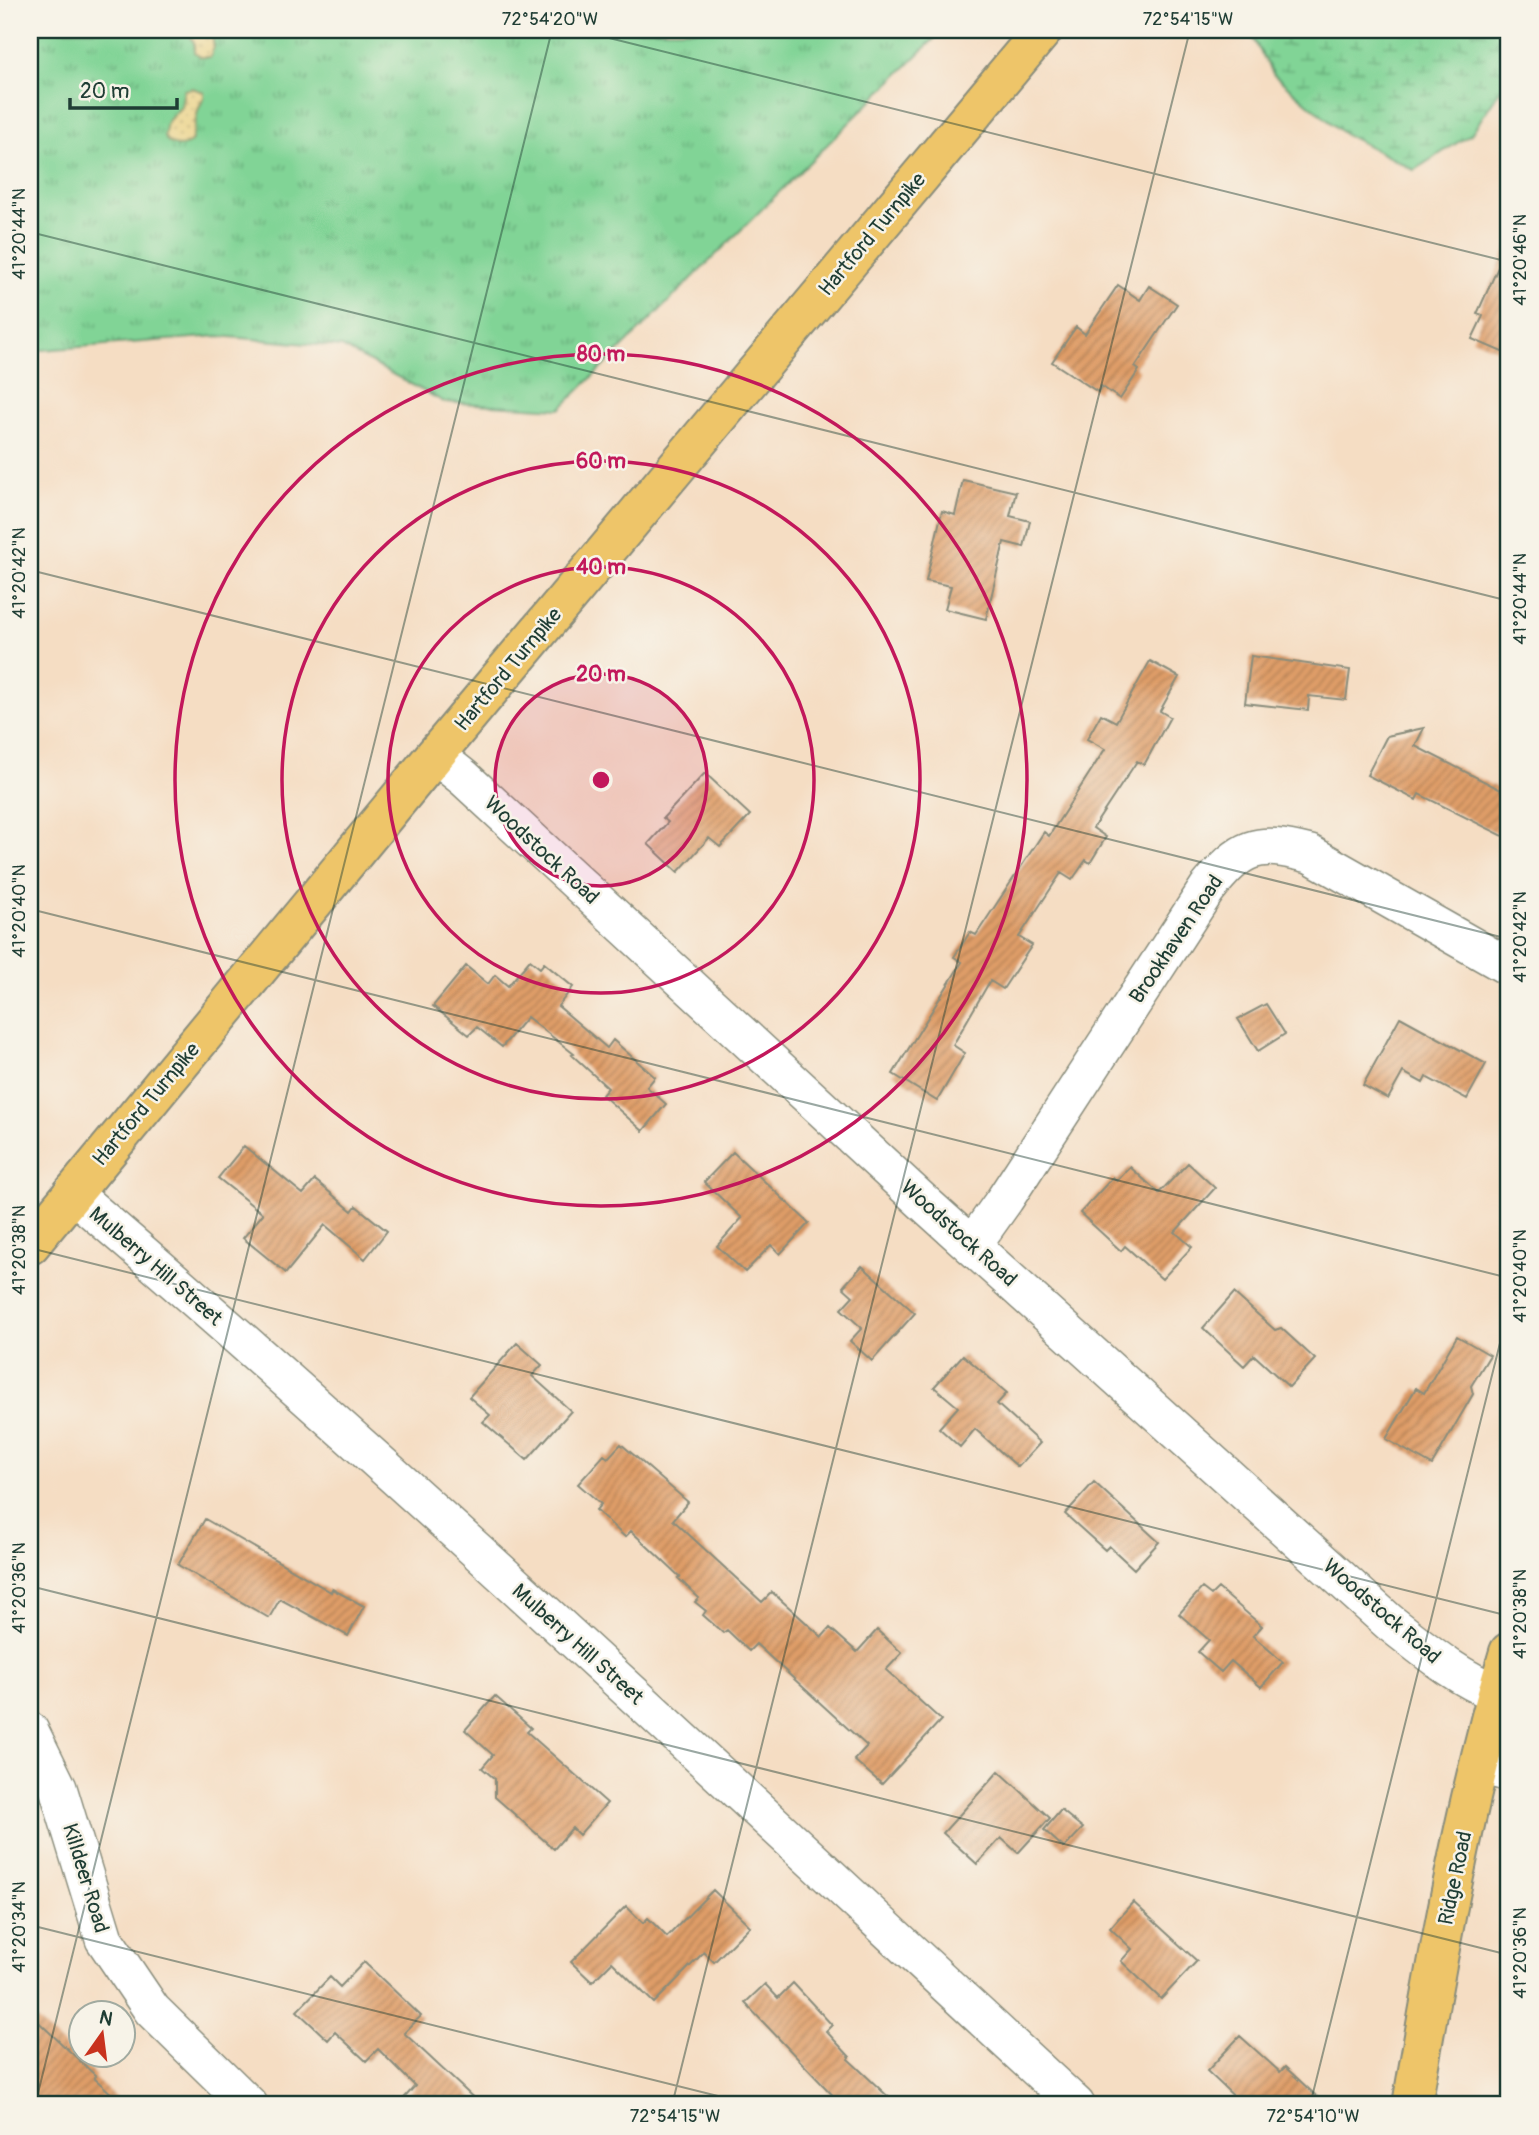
<svg xmlns="http://www.w3.org/2000/svg" width="1539" height="2135" font-family="Pangolin,sans-serif">
<style>
.grass{fill:url(#grass-tufts);stroke:#508865;stroke-width:2}
.wetland{fill:url(#wetland-marsh);stroke:#508865;stroke-width:2}
.sand{fill:url(#sand-dots);stroke:#868c69;stroke-width:2}
.building{fill:url(#building-hatch)}
.lines{fill:none;stroke-linecap:round;stroke-linejoin:round}
.minor-casing{stroke:#8a8d7c;stroke-width:40}
.major-casing{stroke:#8a8d7c;stroke-width:42}
.minor{stroke:#fff;stroke-width:37}
.major{stroke:#eec569;stroke-width:38}
.ticks{fill:none;stroke:#1f3d34;stroke-width:2;stroke-opacity:0.45}
.ring{fill:none;stroke:#c2185b;stroke-width:3.5}
.labels{text-anchor:middle;stroke-width:5;stroke-linejoin:round;paint-order:stroke}
.street-label{font-size:21px;fill:#1f3d34;stroke:#f7f3e8}
.centre{fill:#c2185b;stroke:#f7f3e8;stroke-width:3.5}
.ring-label{font-size:21px;text-anchor:middle;font-weight:bold;fill:#c2185b;stroke:#f7f3e8;stroke-width:5;stroke-linejoin:round;paint-order:stroke}
.neatline{fill:none;stroke:#1f3d34;stroke-width:2.5}
.ticks-label{font-size:18px;text-anchor:middle;fill:#1f3d34}
</style>
<defs>
<pattern id="grass-tufts" width="24" height="20" patternUnits="userSpaceOnUse" patternTransform="scale(1.75)"><rect width="24" height="20" fill="#81d496"/><path d="M3 7l-1-3M5 7V3M7 7l1-3M15 17l-1-3M17 17v-4M19 17l1-3" fill="none" stroke="#69ad7b"/></pattern>
<pattern id="wetland-marsh" width="20" height="14" patternUnits="userSpaceOnUse" patternTransform="scale(1.75)"><rect width="20" height="14" fill="#81d496"/><path d="M1 5h8M5 5V1M11 12h8M15 12V8" fill="none" stroke="#69ad7b"/></pattern>
<pattern id="sand-dots" width="8" height="8" patternUnits="userSpaceOnUse" patternTransform="scale(1.75)"><rect width="8" height="8" fill="#eeda9e"/><path d="M2 2h.1M6 6h.1" fill="none" stroke="#ccbc89" stroke-width="1.8" stroke-linecap="round"/></pattern>
<pattern id="building-hatch" width="6" height="6" patternUnits="userSpaceOnUse" patternTransform="scale(1.75)"><rect width="6" height="6" fill="#df9d68"/><path d="M-1 1l2-2M0 6l6-6M5 7l2-2" fill="none" stroke="#b48156"/></pattern>
</defs>
<rect width="100%" height="100%" fill="#f7f3e8"/>
<filter id="ink" filterUnits="userSpaceOnUse"><feTurbulence type="fractalNoise" baseFrequency=".0143" numOctaves="2"/><feDisplacementMap in="SourceGraphic" scale="14" xChannelSelector="R" yChannelSelector="G"/><feConvolveMatrix kernelMatrix="1 2 1 2 8 2 1 2 1" color-interpolation-filters="sRGB"/></filter>
<filter id="wash" filterUnits="userSpaceOnUse"><feTurbulence type="fractalNoise" baseFrequency=".00686" numOctaves="4" result="noise"/><feDisplacementMap in="SourceGraphic" scale="28" xChannelSelector="R" yChannelSelector="G"/><feGaussianBlur stdDeviation="1.57" result="paint"/><feColorMatrix in="noise" values="0 0 0 0 0 0 0 0 0 0 0 0 0 0 0 0 0 1.4 0 .05"/><feComposite in="paint" operator="in"/></filter>
<g filter="url(#wash)">
<rect width="100%" height="100%" fill="#f5ddc3"/>
<path class="grass" d="M30,30H943L560,409L444,402L342,347L218,336L30,351Z"/>
<path class="wetland" d="M1248,30H1509V77L1471,134L1414,170L1343,133L1274,75Z"/>
<path class="sand" d="M188,30H211L214,47L210,57H201L194,53V43Z
M192,88L204,92V97L198,110L191,142C181,148 171,147 164,137L167,122L181,107L184,90Z"/>
<g id="blocks">
<path class="building" d="M1509,243V355L1472,339L1483,316L1477,314Z
M1118,285L1140,300L1149,286L1177,304L1135,367L1139,370L1120,399L1101,386L1098,392L1052,362L1076,327L1085,334Z
M963,480L1016,492L1010,516L1030,521L1024,547L1004,542L986,619L945,609L951,586L926,581L942,511L955,515Z
M1251,656L1350,670L1346,700L1309,696L1308,710L1245,703Z
M1150,661L1179,677L1160,711L1170,717L1144,765L1137,761L1093,828L1106,837L1090,863L1086,860L1072,880L1061,873L1019,937L1032,945L1003,989L990,981L953,1045L965,1053L937,1101L893,1074L962,962L954,957L970,932L976,935L1044,832L1049,836L1105,749L1087,739L1101,714L1116,722Z
M1424,728L1415,746L1509,794V839L1419,794L1416,800L1367,775L1387,736Z
M705,773L750,815L720,847L709,838L678,872L648,844L668,822L663,818Z
M530,960L540,968L544,963L573,987L558,1006L607,1048L613,1040L655,1077L647,1087L666,1104L643,1131L602,1095L608,1088L572,1055L574,1054L527,1017L502,1047L477,1027L469,1035L433,1006L466,966L488,984L495,975L508,986Z
M1266,1004L1285,1034L1258,1051L1238,1019Z
M1400,1017L1486,1064L1467,1099L1426,1077L1423,1083L1403,1072L1388,1099L1363,1085Z
M244,1146L303,1194L315,1180L352,1211L356,1206L387,1231L365,1259L325,1225L286,1273L243,1238L263,1214L218,1178Z
M733,1152L809,1223L780,1254L771,1245L745,1272L717,1246L742,1218L704,1182Z
M1188,1163L1215,1188L1175,1232L1192,1247L1162,1279L1125,1246L1121,1251L1080,1213L1113,1177L1117,1181L1130,1167L1159,1193Z
M862,1266L915,1313L872,1361L850,1341L862,1328L841,1309L853,1296L843,1287Z
M1234,1293L1275,1330L1281,1328L1315,1359L1289,1387L1254,1355L1244,1366L1203,1328Z
M1457,1336L1490,1355L1471,1386L1473,1394L1432,1465L1386,1439L1416,1388L1424,1393Z
M517,1343L542,1365L532,1376L571,1411L527,1460L483,1422L490,1415L469,1397Z
M963,1355L1007,1393L997,1404L1040,1443L1018,1467L975,1429L960,1447L939,1428L958,1407L934,1387Z
M621,1444L688,1502L673,1520L762,1602L772,1592L822,1637L830,1628L857,1652L877,1630L902,1653L886,1670L941,1720L882,1784L854,1760L867,1746L756,1644L749,1651L727,1630L723,1633L703,1615L706,1611L695,1602L699,1598L678,1578L680,1577L631,1531L625,1537L596,1510L601,1504L578,1484L604,1455L608,1458Z
M1094,1482L1159,1542L1134,1569L1109,1546L1105,1550L1065,1514Z
M205,1519L331,1592L332,1589L364,1606L348,1636L280,1599L269,1618L178,1565Z
M1202,1588L1211,1595L1218,1588L1262,1626L1253,1636L1283,1662L1261,1687L1231,1661L1221,1672L1198,1652L1209,1640L1179,1614Z
M495,1696L531,1728L527,1732L607,1803L579,1835L572,1828L554,1849L495,1797V1779L482,1768L493,1755L465,1730Z
M999,1771L1050,1818L1018,1853L1001,1838L977,1864L943,1833Z
M1061,1810L1083,1828L1064,1848L1044,1830Z
M713,1890L750,1926L714,1962L704,1952L654,2003L612,1962L592,1982L571,1962L626,1906L643,1923L648,1918L667,1937Z
M1133,1902L1197,1961L1161,1999L1121,1961L1132,1949L1110,1928Z
M364,1962L421,2016L404,2033L481,2105H398L415,2086L378,2049L366,2061L335,2032L328,2040L297,2011L330,1977L340,1987Z
M793,1983L832,2025L826,2031L850,2057L848,2059L897,2105H842L745,2003L765,1984L778,1998Z
M30,2014L96,2076L94,2078L124,2105H30Z
M1240,2036L1280,2072L1285,2067L1326,2105H1243L1207,2071Z"/>
</g>
</g>
<g filter="url(#ink)">
<use href="#blocks" fill-opacity="0" stroke="#8a8d7c" stroke-width="2"/>
<g class="lines">
<defs>
<path id="minor" d="M435,755L464,778L923,1202L1389,1622C1424,1649 1456,1677 1497,1693
M72,1193C416,1486 744,1798 1076,2105
M973,1244L1005,1199L1207,889C1242,846 1255,840 1310,854L1509,967
M30,1731L58,1788L104,1939L152,2010L249,2105
M1479,1764L1509,1773"/>
<path id="major" d="M30,1245L435,755L1043,30
M1412,2105C1438,1954 1465,1800 1509,1652"/>
</defs>
<use href="#minor" class="minor-casing"/>
<use href="#major" class="major-casing"/>
<use href="#minor" class="minor"/>
<use href="#major" class="major"/>
</g>
</g>
<path class="ticks" d="M577,30L1509,262M30,232L1509,601M30,570L1509,939M30,909L1509,1278M30,1248L1509,1616M30,1586L1509,1955M30,1925L754,2105M35,2105L552,30M672,2105L1190,30M1310,2105L1509,1307"/>
<circle cx="601" cy="780" r="106" fill="#c2185b" fill-opacity=".12"/>
<g class="ring">
<circle cx="601" cy="780" r="106"/>
<circle cx="601" cy="780" r="213"/>
<circle cx="601" cy="780" r="319"/>
<circle cx="601" cy="780" r="426"/>
</g>
<g class="labels">
<g class="street-label">
<text transform="translate(872 234) rotate(-50)" y="7">Hartford Turnpike</text>
<text transform="translate(508 669) rotate(-50)" y="7">Hartford Turnpike</text>
<text transform="translate(542 850) rotate(43)" y="7">Woodstock Road</text>
<text transform="translate(1176 939) rotate(-56)" y="7">Brookhaven Road</text>
<text transform="translate(146 1104) rotate(-50)" y="7">Hartford Turnpike</text>
<text transform="translate(959 1233) rotate(42)" y="7">Woodstock Road</text>
<text transform="translate(156 1266) rotate(41)" y="7">Mulberry Hill Street</text>
<text transform="translate(1382 1611) rotate(41)" y="7">Woodstock Road</text>
<text transform="translate(578 1644) rotate(42)" y="7">Mulberry Hill Street</text>
<text transform="translate(86 1878) rotate(73)" y="7">Killdeer Road</text>
<text transform="translate(1455 1878) rotate(-78)" y="7">Ridge Road</text>
</g>
</g>
<circle cx="601" cy="780" r="10" class="centre"/>
<g class="ring-label">
<text x="601" y="361">80 m</text>
<text x="601" y="468">60 m</text>
<text x="601" y="574">40 m</text>
<text x="601" y="681">20 m</text>
</g>
<rect width="1539" height="2135" fill="none" stroke="#f7f3e8" stroke-width="77"/>
<g transform="translate(102 2034) rotate(14)"><circle r="33" fill="#f7f3e8" stroke="#a1aaa0" stroke-width="2"/>
<path d="M0-5L12 26L0 18L-12 26Z" fill="#c8321e"/>
<text y="-10" font-size="19" font-weight="bold" text-anchor="middle" fill="#1f3d34">N</text>
</g>
<path d="M70 98v10h107v-10" fill="none" stroke="#1f3d34" stroke-width="3.5"/>
<text x="80" y="98" font-size="21" fill="#1f3d34" stroke="#f7f3e8" stroke-width="5" paint-order="stroke">20 m</text>
<rect x="38" y="38" width="1462" height="2058" class="neatline"/>
<g class="ticks-label">
<text x="550" y="25">72°54'20"W</text>
<text x="1188" y="25">72°54'15"W</text>
<text transform="translate(19 234) rotate(-90)" y="6">41°20'44"N</text>
<text transform="translate(1520 260) rotate(-90)" y="6">41°20'46"N</text>
<text transform="translate(19 573) rotate(-90)" y="6">41°20'42"N</text>
<text transform="translate(1520 599) rotate(-90)" y="6">41°20'44"N</text>
<text transform="translate(19 911) rotate(-90)" y="6">41°20'40"N</text>
<text transform="translate(1520 937) rotate(-90)" y="6">41°20'42"N</text>
<text transform="translate(19 1250) rotate(-90)" y="6">41°20'38"N</text>
<text transform="translate(1520 1276) rotate(-90)" y="6">41°20'40"N</text>
<text transform="translate(19 1588) rotate(-90)" y="6">41°20'36"N</text>
<text transform="translate(1520 1614) rotate(-90)" y="6">41°20'38"N</text>
<text transform="translate(19 1927) rotate(-90)" y="6">41°20'34"N</text>
<text transform="translate(1520 1953) rotate(-90)" y="6">41°20'36"N</text>
<text x="675" y="2122">72°54'15"W</text>
<text x="1313" y="2122">72°54'10"W</text>
</g>
</svg>
